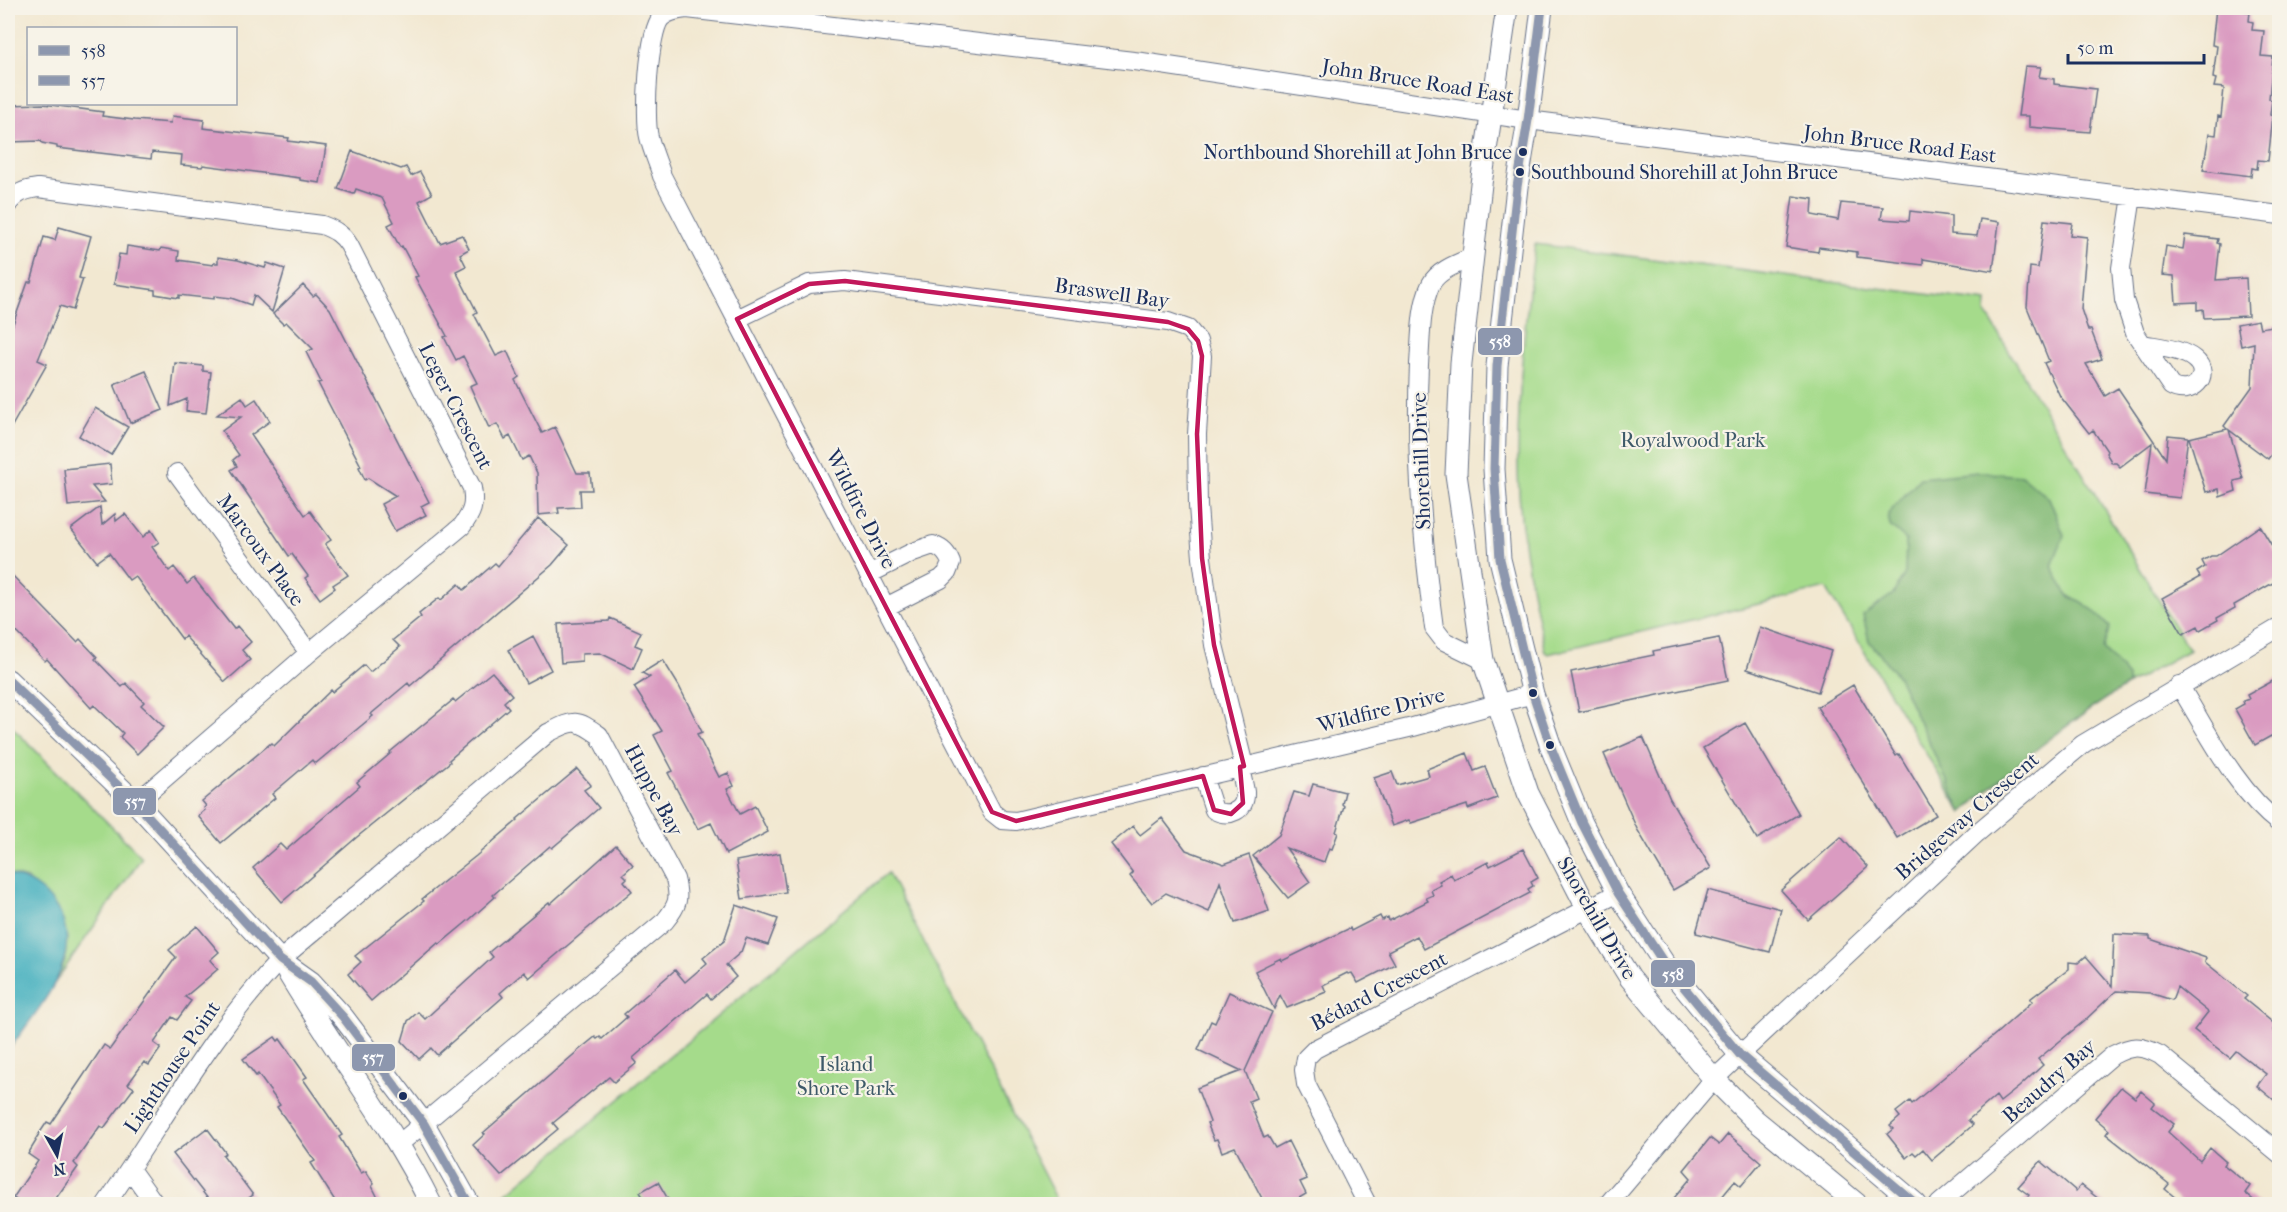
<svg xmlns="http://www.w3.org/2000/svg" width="2287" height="1212" font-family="'IM FELL French Canon',serif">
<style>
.green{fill:#a5db8b;stroke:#608574;stroke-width:1.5}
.forest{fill:#84bb77;stroke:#50756a;stroke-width:1.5}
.water{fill:#40aebe;stroke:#2e6e8e;stroke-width:1.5}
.building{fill:#da9bc1}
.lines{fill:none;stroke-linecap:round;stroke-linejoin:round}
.minor-casing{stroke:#667086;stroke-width:20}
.tertiary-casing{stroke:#667086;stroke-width:23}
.minor{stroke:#fff;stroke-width:18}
.tertiary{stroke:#fff;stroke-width:21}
.bus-1-casing{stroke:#f7f3e8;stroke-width:14}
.bus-2-casing{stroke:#f7f3e8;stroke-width:14}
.bus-1{stroke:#8d97ae;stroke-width:9}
.bus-2{stroke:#8d97ae;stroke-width:9}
.marked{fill:none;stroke:#c2185b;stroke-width:4.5;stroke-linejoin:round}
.bus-dot{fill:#1b2f5e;stroke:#f7f3e8;stroke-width:2}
.labels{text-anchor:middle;stroke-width:4.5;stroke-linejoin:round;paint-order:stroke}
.bus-label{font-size:20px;fill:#1b2f5e;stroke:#f7f3e8;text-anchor:end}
.street-label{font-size:21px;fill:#1b2f5e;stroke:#f7f3e8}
.park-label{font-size:21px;fill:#3e5a69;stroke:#f7f3e8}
.line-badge{stroke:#f7f3e8;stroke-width:2}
.badge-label{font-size:16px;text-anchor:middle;font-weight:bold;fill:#fff}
</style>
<rect width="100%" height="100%" fill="#f7f3e8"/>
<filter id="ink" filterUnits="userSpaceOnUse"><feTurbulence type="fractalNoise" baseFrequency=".0167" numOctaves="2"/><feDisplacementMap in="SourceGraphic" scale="12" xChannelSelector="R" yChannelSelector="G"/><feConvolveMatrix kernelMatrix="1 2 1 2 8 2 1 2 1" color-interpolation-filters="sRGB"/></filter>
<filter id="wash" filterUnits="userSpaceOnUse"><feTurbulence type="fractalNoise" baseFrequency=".008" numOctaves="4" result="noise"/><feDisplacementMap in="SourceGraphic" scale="24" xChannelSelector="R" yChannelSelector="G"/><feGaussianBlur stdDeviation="1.35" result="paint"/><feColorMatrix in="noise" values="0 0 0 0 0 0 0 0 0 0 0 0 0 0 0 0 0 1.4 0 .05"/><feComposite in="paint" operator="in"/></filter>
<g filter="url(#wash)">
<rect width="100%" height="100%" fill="#f2e8d1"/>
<path class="green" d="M1535,244L1987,302L1986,313L2189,650C2153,670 2117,690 2083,714C2039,743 2001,778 1962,813L1826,588L1548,654L1545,652C1530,587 1517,520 1518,453C1518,383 1526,314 1535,244Z
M8,723L142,857L54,984L65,961L67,937L27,879L8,874Z
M888,873L1059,1204H499L498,1201Z"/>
<path class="forest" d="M1978,472L2021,476L2049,498L2064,535L2052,566L2067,595L2092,609L2110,627L2103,649L2128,677V685C2067,722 2014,766 1962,813L1898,677L1869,641L1863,615L1893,594L1905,573L1906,540L1890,526L1888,514L1920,478Z"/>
<path class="water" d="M8,874C29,880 43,888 56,907C90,956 34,1013 8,1051Z"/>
<g id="blocks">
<path class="building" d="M2216,8L2250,12L2249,21L2253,22L2252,30L2264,31L2261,56L2273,57L2269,99L2272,100L2270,115L2273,116L2268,161L2258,160L2257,169L2252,168L2251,176L2203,170L2209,134L2216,135L2218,116L2221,117L2224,88L2214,87L2216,79L2213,78L2217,46L2212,45Z
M2025,66L2041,67L2039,77L2054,79V84L2096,89L2090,132L2029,127V116H2018Z
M43,104L103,112L102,116L134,120L171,123L172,116L204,120L203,128L289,138L288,141L326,146L320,183L300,180V178L203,165L202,167L181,165L182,155L152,152L151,159L57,148V146L42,143L41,141L9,142L8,105Z
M352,151L401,169L406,167L411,176L420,172L432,194L419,201L440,243L462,235L469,249L460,254L466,266L456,271L477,312L474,314L496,356L507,351L519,377L515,380L542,433L555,427L577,473H590L592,490H580L581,507L558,508L559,513L538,515L537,473L529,456L522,460L510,436L505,439L497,424L489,428L470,386L477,383L463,356L456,360L444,337L447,336L415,277L418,276L402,246L400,247L388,225L394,222L382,198L356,189L354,194L338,189Z
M1793,196L1813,199L1812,215L1838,220L1841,203L1883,207L1881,219L1909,221L1910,211L1951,216V234L1977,236L1980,219L1999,222L1993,271L1923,259V265L1857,257V252L1819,247L1818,252L1786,247Z
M2044,220L2072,223L2070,235L2087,237L2081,309L2088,330H2091L2102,359L2086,364L2105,396L2118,388L2166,459L2168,435L2188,437L2180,498L2145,494L2152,443L2120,467L2116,463H2112L2106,453L2107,451L2093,430L2089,433L2060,396L2044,363L2049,361L2027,307L2030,267L2038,268Z
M59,227L91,236L79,278L83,279L73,310L60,306L38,360L47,364L8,433V338L28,282H31L44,237L55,240Z
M2185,235L2218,239L2217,243L2220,244L2216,280L2246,278L2248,316L2204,318L2203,309L2197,310V302L2176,303L2174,276L2162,275L2166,246L2183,249Z
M127,246L160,251L161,248L179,251L178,260L213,265L214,263H218V257L238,260L265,268L267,263L285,269L272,312L254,295L251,305L231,298L214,296V299L179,295V298L155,294V290L114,284L119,254L126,255Z
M303,285L313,296L316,294L330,309L429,502L421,506L426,515L395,531L381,504L396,496L368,478L365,480L359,467L361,466L318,383L321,382L306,352L313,349L286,322L283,324L273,314Z
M2258,320L2260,328L2280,325V442L2268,459L2229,430L2243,479L2234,481L2236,491L2220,497L2219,489L2206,492L2189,438L2227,429L2224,426L2252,387L2254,343L2241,346L2237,324Z
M175,363L203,366V371L211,372L206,413L186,411L187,399L170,406Z
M146,371L163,410L130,423L114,384Z
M242,397L247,405L256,399L270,421L251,435L305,515L310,511L331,540L325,544L348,575L333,585L335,588L320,599L305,578L308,576L292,554L289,556L231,470L237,466L233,460L239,455L222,431L241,417L217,415Z
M95,408L128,427L111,455L79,436Z
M110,464L112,484L92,486L105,502L68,506L64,469Z
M100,507L102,525L115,514L116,521L125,514L143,537L151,530L159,542L152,547L169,571L174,567L187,584L194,578L234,629L237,626L251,642L242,650L250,660L225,682L185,636L182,639L135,576L129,580L109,553L97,562L71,529Z
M538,518L569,545L552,565L410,686L408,683L371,714L373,716L315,764L312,760L272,794L275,798L221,843L198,816L205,810L204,808L206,806L202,801L271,743L274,746L331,690L332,692L364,665L370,672L400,647L393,640L421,617L419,614L439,598L441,600L459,584L464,590L495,563L498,566Z
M2260,526L2280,559V579L2234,605L2235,608L2217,618L2218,620L2200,630L2198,626L2183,634L2162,598L2200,577L2197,572L2205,567L2202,561L2211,556H2216Z
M8,571L77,642L80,639L97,657L95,659L122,687L126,683L144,702L141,705L164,727L137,754L120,737L123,733L94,705L91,708L47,659L45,661L8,623Z
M610,618L641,632L635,645L642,648L633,669L600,653L582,654V661L561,663L558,624L609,621Z
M1760,627L1831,651L1818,692L1747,669Z
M533,636L551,670L526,683L508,650Z
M1719,638L1728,680L1579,712L1571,672L1654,655L1653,651Z
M663,660L679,686L702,732L697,734L719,777L728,773L734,786L727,789L740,814L755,806L768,832L726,854L711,823L698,829L668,773L673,771L654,735L662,731L634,687L650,677L642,673Z
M492,672L512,695L504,702L509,708L449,760L450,762L357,837L282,902L253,868L280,844L286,850L360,786L357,782L391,753L390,752L453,700L455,702Z
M2280,677V745L2271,736L2255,745L2235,709L2244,704L2243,701L2249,699L2247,695Z
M1853,685L1896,756L1899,754L1936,815L1897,838L1817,707Z
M1745,723L1799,814L1757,839L1703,748Z
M1643,737L1670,799L1711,868L1673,890L1637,829L1604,754Z
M1467,753L1474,771L1485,767L1497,798L1468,809L1467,805L1411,823L1409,820L1392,826L1374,778L1392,772L1397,785L1429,776L1427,769Z
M577,769L591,785L584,790L599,808L552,848L550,846L493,895L495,897L469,920L440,944L438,943L371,1001L348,974L361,962L355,956L424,901L422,899L476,856L518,820L517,819Z
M1313,784L1345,792L1342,804L1344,806L1336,832L1338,833L1332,849L1329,848L1324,862L1286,848L1310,882L1288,898L1253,856L1279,835L1294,792L1309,796Z
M1162,818L1186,850L1224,864L1249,855L1269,911L1235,923L1220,882L1209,912L1166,893L1152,903L1130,876L1133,873L1111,844L1133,826L1140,835Z
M1841,837L1868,867L1808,920L1781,890Z
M616,845L633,865L623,874L627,878L624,881L632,891L529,978L524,972L500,993L503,997L437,1055L431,1048L419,1059L402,1041L408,1021L418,1012L425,1019L493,957L489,952L549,902L550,904Z
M1523,849L1538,878L1531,882L1533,886L1528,889L1530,893L1424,949L1417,936L1388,951L1395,964L1358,983L1352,973L1348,974L1347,973L1323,985L1326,992L1287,1008L1280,995L1274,1009L1255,971L1281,958L1282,961L1350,928L1351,931L1380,916L1382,920L1388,917L1389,921L1428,901L1426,898L1433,895L1431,890L1441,885L1439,881L1451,874L1454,880L1488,862L1490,866Z
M780,853L786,892L742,899L736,861Z
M1708,890L1781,909L1770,952L1696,933Z
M736,905L778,919L768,945L746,938L741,952L726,965L736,977L711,999L707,994L663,1032L633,1058L637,1063L614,1082L609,1077L553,1123L558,1129L501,1176L473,1145L485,1134L483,1133L579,1050L595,1037L597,1039L600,1037L602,1039L627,1017L624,1014L675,970L685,982L707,963L703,958L724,941Z
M197,926L219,952L210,960L218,969L185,997L191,1001L177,1020L172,1017L154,1043L161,1048L149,1065L144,1062L128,1084L134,1088L104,1128L100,1126L74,1163L78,1167L52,1204H23L13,1198L38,1161L28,1154L36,1141L35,1140L47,1122L51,1124L104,1045L110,1049L176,957L169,950Z
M2114,934L2150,936V939L2206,958L2205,962L2247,996L2244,999L2277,1026L2273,1030L2280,1036V1105L2257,1086L2266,1074L2236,1051L2230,1058L2194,1030L2208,1012L2177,987L2172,1000L2150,993L2116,991L2083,1022L2038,1059L2043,1065L2019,1087L2000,1102L1996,1096L1968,1120L1973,1125L1932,1160L1923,1149L1916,1155L1913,1152L1906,1158L1887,1134L1893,1129L1890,1126L1900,1117L1896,1112L1910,1101L1912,1104L1998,1032L2033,1001L2030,999L2069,969V962L2078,963L2086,956L2112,986Z
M1229,992L1272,1012L1245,1071L1256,1098L1249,1101L1264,1138L1268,1136L1275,1148L1288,1141L1307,1179L1300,1182L1306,1194L1299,1198L1303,1204H1265L1235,1147L1222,1152L1217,1139L1214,1140L1207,1123L1210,1122L1197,1088L1242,1071L1198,1050L1211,1021L1215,1023Z
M275,1037L278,1041L280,1039L307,1077L303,1079L342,1135L339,1137L361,1173L366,1171L374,1184L372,1186L381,1204H337L311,1163L315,1161L277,1107L280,1105L258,1074L256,1076L243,1059Z
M2121,1087L2135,1098L2141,1091L2155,1103L2152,1107L2174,1124L2168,1132L2200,1161L2210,1148L2226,1162L2224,1165L2250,1186L2245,1193L2258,1204H2183L2165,1189L2169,1184L2106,1134L2109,1130L2095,1118Z
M207,1128L226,1153L223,1155L253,1195L240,1204H212L173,1154Z
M1728,1134L1761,1162L1741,1186L1735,1181L1716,1204H1669L1691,1178L1684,1170L1710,1138L1719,1145Z
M2041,1161L2076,1191L2081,1185L2105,1204H2021L2029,1195L2018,1187Z
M658,1182L668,1199L658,1204H647L640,1192Z"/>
</g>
</g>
<g filter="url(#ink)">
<use href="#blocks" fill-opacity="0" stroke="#667086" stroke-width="1.5"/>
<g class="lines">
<defs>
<path id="minor" d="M2132,196L2121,268L2124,300L2135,333L2171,386C2191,398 2214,375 2194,359C2182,349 2158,347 2143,344
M8,204C16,193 24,190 38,188L322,225C335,230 342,234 349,245L472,488C475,505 472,513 462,526L309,653L136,803
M1473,257C1459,263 1438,270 1431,284C1420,307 1421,339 1419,364C1415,453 1422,540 1434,628L1444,641L1483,660
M737,319L809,284L845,281L1168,322L1188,329L1198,341L1202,356L1197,434L1198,506L1202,558L1214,645L1244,766
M177,473L309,653
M869,574L913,552L933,545C943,549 947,553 951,563L947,573L941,579L886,607
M2179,685C2208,732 2236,791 2280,824
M1533,694L1413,727L1016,821L1002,820L992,812L662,176C658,163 652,150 649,137C644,118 648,32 661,18C668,11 678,10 687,9L1142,62L1528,120L2280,215
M1203,776L1214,810C1229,818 1246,811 1245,792C1244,784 1241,775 1240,767
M130,1169L155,1204
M106,1204C161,1125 214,1029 280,960L548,733C574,720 575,718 599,735L675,879C680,899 678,905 665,921L399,1144
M1367,1204L1306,1084L1304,1070L1306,1058L1315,1049L1618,893
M1608,1204L1714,1079L1977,833L2083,744L2280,627
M1939,1204L2113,1055C2132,1045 2141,1045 2160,1055L2280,1154"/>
<path id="tertiary" d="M1507,8L1481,184L1461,363L1456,474L1483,660L1528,793L1588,910L1630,978L1714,1079L1754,1119L1857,1204
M1542,8L1528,120L1517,187L1497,366L1494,469L1500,559L1533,694L1552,750L1582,823L1618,893L1664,963L1740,1055L1916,1204
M8,680L136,803L280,960L311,982L343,1017L424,1124L469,1204
M285,968C332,1048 390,1121 431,1204"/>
</defs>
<use href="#minor" class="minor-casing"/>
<use href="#tertiary" class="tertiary-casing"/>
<use href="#minor" class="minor"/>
<use href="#tertiary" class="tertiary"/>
<defs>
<path id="bus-1" d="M1542,8L1528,120L1517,187L1497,366L1494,469L1500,559L1533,694L1552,750L1582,823L1618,893L1664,963L1740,1055L1916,1204"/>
<path id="bus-2" d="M8,680L136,803L280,960L311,982L343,1017L424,1124L469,1204"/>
</defs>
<use href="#bus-1" class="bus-1-casing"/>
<use href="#bus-2" class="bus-2-casing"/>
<use href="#bus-1" class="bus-1"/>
<use href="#bus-2" class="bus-2"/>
</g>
</g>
<path class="marked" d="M845,281L1168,322L1188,329L1198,341L1202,356L1197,434L1202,558L1214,645L1244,766L1240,767L1243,803L1231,814L1214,810L1203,776L1016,821L992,812L737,319L809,284Z"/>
<g class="bus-dot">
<circle cx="1523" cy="152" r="5"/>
<circle cx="1520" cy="172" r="5"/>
<circle cx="1533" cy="693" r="5"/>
<circle cx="1550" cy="745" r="5"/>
<circle cx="403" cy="1096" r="5"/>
</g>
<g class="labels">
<g class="bus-label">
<text x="1512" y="159">Northbound Shorehill at John Bruce</text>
<text x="1531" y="179" text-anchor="start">Southbound Shorehill at John Bruce</text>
</g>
<g class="street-label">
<text transform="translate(1418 81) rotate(9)" y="7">John Bruce Road East</text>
<text transform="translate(1900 144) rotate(7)" y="7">John Bruce Road East</text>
<text transform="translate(1112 293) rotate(8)" y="7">Braswell Bay</text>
<text transform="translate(456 406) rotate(63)" y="7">Leger Crescent</text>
<text transform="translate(1421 461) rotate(-92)" y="7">Shorehill Drive</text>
<text transform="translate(861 509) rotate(63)" y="7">Wildfire Drive</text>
<text transform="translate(261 550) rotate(54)" y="7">Marcoux Place</text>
<text transform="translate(1381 710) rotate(-14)" y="7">Wildfire Drive</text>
<text transform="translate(654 790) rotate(62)" y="7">Huppe Bay</text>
<text transform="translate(1967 816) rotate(-41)" y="7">Bridgeway Crescent</text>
<text transform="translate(1597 918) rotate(60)" y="7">Shorehill Drive</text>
<text transform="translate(1379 991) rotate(-27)" y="7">Bédard Crescent</text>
<text transform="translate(172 1067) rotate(-56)" y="7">Lighthouse Point</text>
<text transform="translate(2049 1081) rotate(-41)" y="7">Beaudry Bay</text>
</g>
<g class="park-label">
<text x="1693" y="447">Royalwood Park</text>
<text x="846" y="1071">Island<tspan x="846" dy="24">Shore Park</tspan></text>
</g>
</g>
<g class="line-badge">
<rect x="1477" y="327" width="46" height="29" rx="6" fill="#8d97ae"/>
<rect x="112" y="787" width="45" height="29" rx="6" fill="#8d97ae"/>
<rect x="1650" y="959" width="46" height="29" rx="6" fill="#8d97ae"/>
<rect x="351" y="1043" width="45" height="29" rx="6" fill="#8d97ae"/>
</g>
<g class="badge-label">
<text x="1500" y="347">558</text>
<text x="135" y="807">557</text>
<text x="1673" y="980">558</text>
<text x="373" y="1063">557</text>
</g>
<rect width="2287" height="1212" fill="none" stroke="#f7f3e8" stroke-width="30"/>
<rect x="27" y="27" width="210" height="78" fill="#f7f3e8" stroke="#9fa5b1" stroke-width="1.5"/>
<rect x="39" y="46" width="30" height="9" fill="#8d97ae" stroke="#9fa5b1" stroke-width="1.5"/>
<text x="81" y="57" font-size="18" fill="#1b2f5e">558</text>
<rect x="39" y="76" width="30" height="9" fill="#8d97ae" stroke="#9fa5b1" stroke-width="1.5"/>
<text x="81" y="87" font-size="18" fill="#1b2f5e">557</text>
<g transform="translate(57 1155) rotate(171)" stroke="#f7f3e8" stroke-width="4.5" paint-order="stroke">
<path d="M0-4.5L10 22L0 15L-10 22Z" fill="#1b2f5e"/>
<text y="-9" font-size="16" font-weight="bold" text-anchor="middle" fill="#1b2f5e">N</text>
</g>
<path d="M2068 54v9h136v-9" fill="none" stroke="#1b2f5e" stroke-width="3"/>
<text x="2077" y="54" font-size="18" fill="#1b2f5e" stroke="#f7f3e8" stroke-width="4.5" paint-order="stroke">50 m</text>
</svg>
